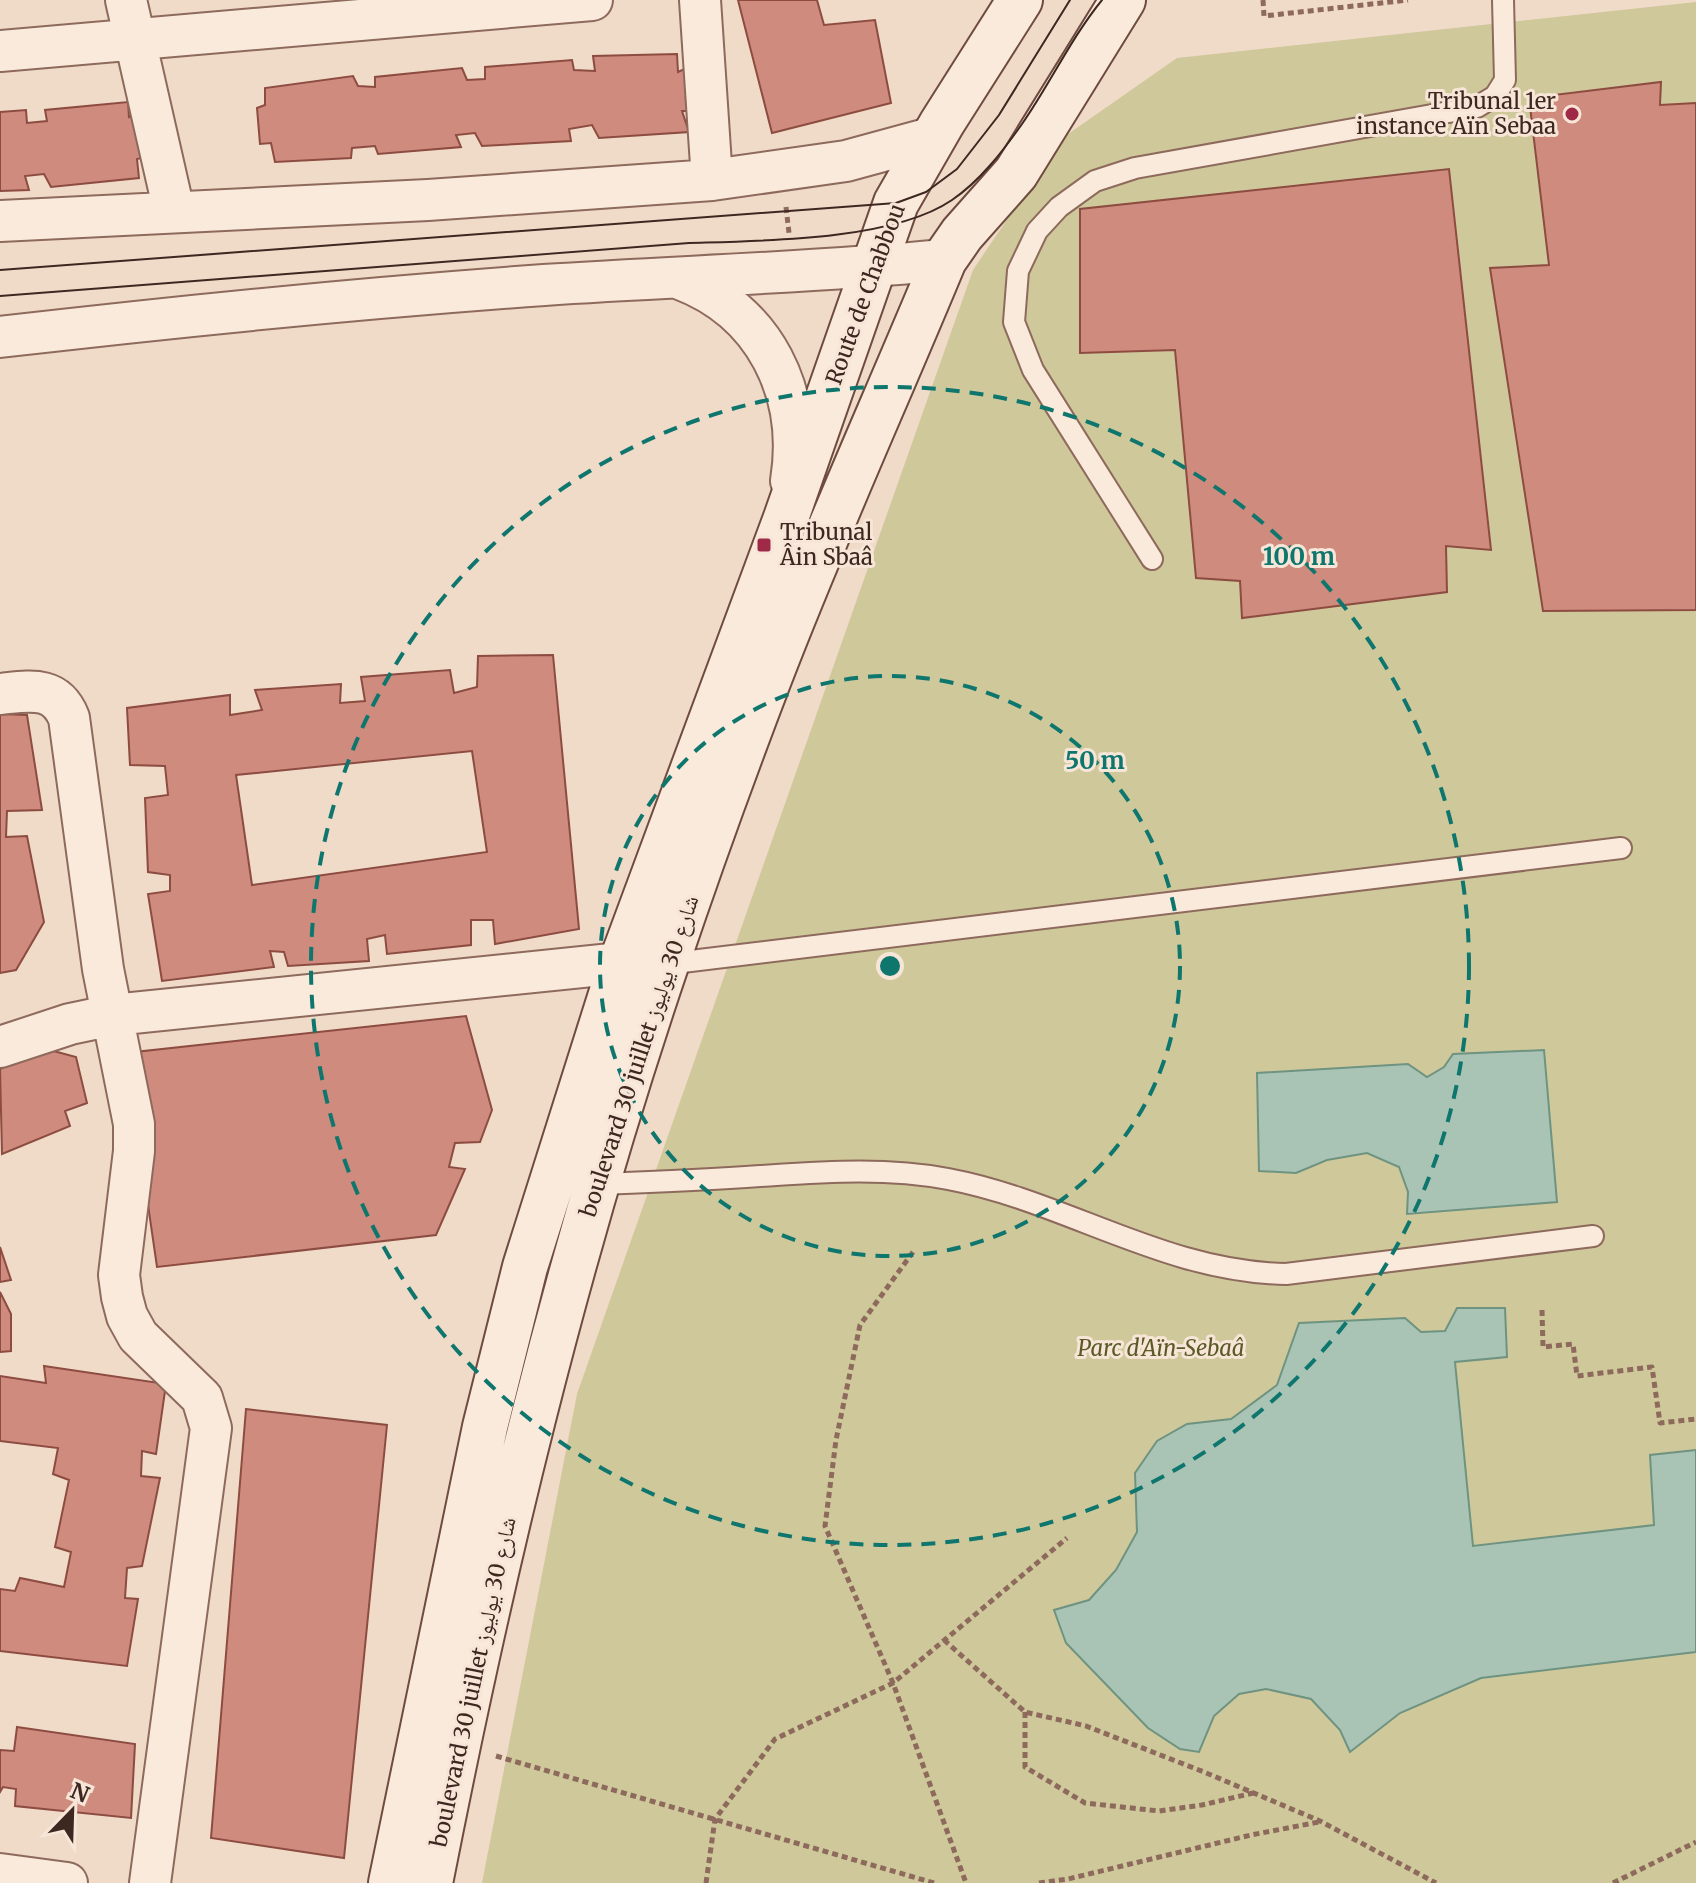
<svg xmlns="http://www.w3.org/2000/svg" width="1696" height="1883" font-family="Merriweather,'Noto Naskh Arabic',serif">
<style>
.green{fill:#cfc89b}
.water{fill:#a9c4b5;stroke:#6f9381;stroke-width:2}
.building{fill:#cf8b7d;stroke:#8d4c41;stroke-width:2;fill-rule:evenodd}
.lines{fill:none;stroke-linecap:round;stroke-linejoin:round}
.lane-casing{stroke:#8d6a5c;stroke-width:24}
.street-casing{stroke:#8d6a5c;stroke-width:44}
.secondary-casing{stroke:#6f4b3f;stroke-width:48}
.path{stroke:#8d6a5c;stroke-width:5;stroke-dasharray:6 4;stroke-linecap:butt}
.lane{stroke:#faeadc;stroke-width:20}
.street{stroke:#faeadc;stroke-width:40}
.secondary{stroke:#faeadc;stroke-width:44}
.tram{stroke:#3d2720;stroke-width:2}
.ring{fill:none;stroke:#0f766e;stroke-width:4;stroke-dasharray:14 10}
.poi-dot{fill:#9e2a47;stroke:#f7e6d8;stroke-width:3}
.labels{text-anchor:middle;stroke-width:6;stroke-linejoin:round;paint-order:stroke}
.poi-label{font-size:22px;fill:#3d2720;stroke:#f7e6d8;text-anchor:end}
.street-label{font-size:22px;fill:#3d2720;stroke:#f7e6d8}
.park-label{font-size:22px;font-style:italic;fill:#5a5a26;stroke:#f7e6d8}
.centre{fill:#0f766e;stroke:#f7e6d8;stroke-width:4}
.ring-label{font-size:24px;text-anchor:middle;font-weight:bold;fill:#0f766e;stroke:#f7e6d8;stroke-width:6;stroke-linejoin:round;paint-order:stroke}
</style>
<rect width="100%" height="100%" fill="#f0dac8"/>
<path class="green" d="M1696,2V1883H482L577,1394L973,270L1061,139L1177,58Z"/>
<path class="water" d="M1544,1050L1557,1202L1407,1214L1408,1192L1399,1167L1367,1153L1327,1160L1296,1173L1259,1171L1257,1073L1408,1064L1427,1077L1444,1067L1453,1054Z
M1457,1308H1505L1507,1357L1455,1362L1473,1546L1654,1525L1650,1455L1696,1450V1652L1481,1678L1400,1713L1350,1752L1340,1730L1311,1699L1266,1689L1239,1694L1214,1716L1199,1752L1180,1749L1148,1728L1066,1643L1054,1610L1089,1600L1116,1570L1137,1532L1135,1473L1157,1441L1187,1424L1231,1419L1277,1385L1299,1323L1405,1318L1421,1332L1445,1331Z"/>
<path class="building" d="M738,0H817L824,25L875,20L891,103L772,133Z
M677,54L678,72L689,67L696,111H682L689,132L599,138L592,125L569,129L571,141L482,146L475,133L456,135L461,147L378,154L375,146L352,148L351,158L275,162L271,143L260,144L257,108L265,105V88L353,76L358,86L375,87V77L462,68L467,80L485,79V67L572,60L574,70L595,71L593,56Z
M1661,82L1660,105L1696,103V610L1543,611L1490,268L1549,265L1529,98Z
M128,102L129,117L140,113L147,157L137,159L139,178L51,187L44,174L25,176L29,190L0,191V112L26,110L27,123L47,121L45,110Z
M1449,169L1491,550L1446,546L1447,592L1242,618L1240,581L1196,578L1175,350L1080,353V209Z
M553,655L579,929L495,944L493,920H471V945L387,954L385,935L367,939L369,961L288,966L284,952L270,951L274,967L162,981L148,894L170,891V875L148,872L145,798L168,795L165,766L130,765L127,708L230,695V715L262,710L255,690L341,684L340,703L365,701L361,677L450,670L454,693L477,687L478,656ZM472,751L487,852L252,885L236,775Z
M0,714L27,715L42,810L7,811L6,837L27,836L44,922L16,970L0,973Z
M466,1016L492,1110L480,1142L455,1143L449,1167L465,1169L436,1235L157,1267L126,1053Z
M46,1049L76,1057L87,1103L65,1111L70,1126L2,1154L0,1069Z
M0,1247L11,1280L0,1282Z
M0,1292L11,1314V1351L0,1352Z
M44,1366L166,1384L156,1454L142,1451L141,1476L160,1478L142,1566L127,1568L125,1598L138,1599L127,1666L0,1651V1589L15,1591L20,1578L64,1587L71,1552L55,1547L69,1480L53,1474L58,1448L0,1441V1376L46,1383Z
M246,1409L387,1425L344,1858L211,1838Z
M17,1727L135,1744L131,1818L15,1806L16,1789L3,1787L0,1792V1750L14,1751Z"/>
<g class="lines">
<defs>
<path id="lane" d="M1152,559L1033,370L1014,322L1018,271L1037,231L1059,207L1095,181L1135,168L1477,107L1495,96L1505,80L1503,0
M666,964L1621,848
M596,1184C650,1182 705,1180 760,1176C822,1172 886,1167 948,1179C1065,1201 1164,1272 1286,1274L1593,1236"/>
<path id="street" d="M126,0L174,211
M700,0L712,180
M0,51L592,0
M0,221L428,200L712,180L846,161L934,137
M680,279C765,311 805,393 791,481
M0,337C181,316 362,298 544,285C678,276 811,273 944,260
M0,694C30,691 56,685 69,718L103,969L134,1124V1151L119,1275L122,1297L127,1316L138,1336L202,1398L211,1428L150,1883
M0,1047L70,1024L113,1015L621,963L653,964
M0,1874L67,1883"/>
<path id="secondary" d="M391,1883L485,1427L525,1267L621,963L786,518L896,203L942,123L1020,0
M430,1883C491,1572 565,1262 667,962C699,867 733,773 769,679C823,538 886,400 944,260L962,234L1016,173L1123,0"/>
</defs>
<use href="#lane" class="lane-casing"/>
<use href="#street" class="street-casing"/>
<use href="#secondary" class="secondary-casing"/>
<path class="path" d="M1263,0L1264,16L1408,0
M786,207L789,233
M913,1252L860,1325L836,1440L825,1526L893,1683L966,1883
M1542,1310L1543,1347L1573,1344L1577,1376L1652,1367L1660,1423L1696,1419
M944,1640L1025,1712L1086,1726L1204,1772L1320,1821L1436,1883
M1025,1712V1767L1085,1803L1159,1811L1202,1805L1253,1793
M496,1756L934,1883
M706,1883L715,1819L775,1739L893,1683L1067,1538
M1039,1883L1068,1879L1251,1835L1319,1822
M1613,1883L1696,1842"/>
<use href="#lane" class="lane"/>
<use href="#street" class="street"/>
<use href="#secondary" class="secondary"/>
<path class="tram" d="M0,270L896,203L926,192L957,169L999,115L1070,0
M0,296L689,243C761,241 892,241 952,200C980,181 1003,151 1022,124C1050,84 1071,38 1102,0"/>
</g>
<g class="ring">
<circle cx="890" cy="966" r="290"/>
<circle cx="890" cy="966" r="579"/>
</g>
<g class="poi-dot">
<circle cx="1572" cy="114" r="8"/>
<rect x="756" y="537" width="16" height="16" rx="4"/>
</g>
<g class="labels">
<g class="poi-label">
<text x="1556" y="109">Tribunal 1er<tspan x="1556" dy="25">instance Aïn Sebaa</tspan></text>
<text x="780" y="540" text-anchor="start">Tribunal<tspan x="780" dy="25">Âin Sbaâ</tspan></text>
</g>
<g class="street-label">
<text transform="translate(865 294) rotate(-70)" y="8">Route de Chabbou</text>
<text transform="translate(639 1056) rotate(-72)" y="8">boulevard 30 juillet شارع 30 يوليوز</text>
<text transform="translate(473 1682) rotate(-78)" y="8">boulevard 30 juillet شارع 30 يوليوز</text>
</g>
<g class="park-label">
<text x="1161" y="1356">Parc d'Aïn-Sebaâ</text>
</g>
</g>
<circle cx="890" cy="966" r="12" class="centre"/>
<g class="ring-label">
<text x="1299" y="565">100 m</text>
<text x="1095" y="769">50 m</text>
</g>
<g transform="translate(72 1811) rotate(23)" stroke="#f7e6d8" stroke-width="6" paint-order="stroke">
<path d="M0-6L14 30L0 20L-14 30Z" fill="#3d2720"/>
<text y="-12" font-size="22" font-weight="bold" text-anchor="middle" fill="#3d2720">N</text>
</g>
</svg>
